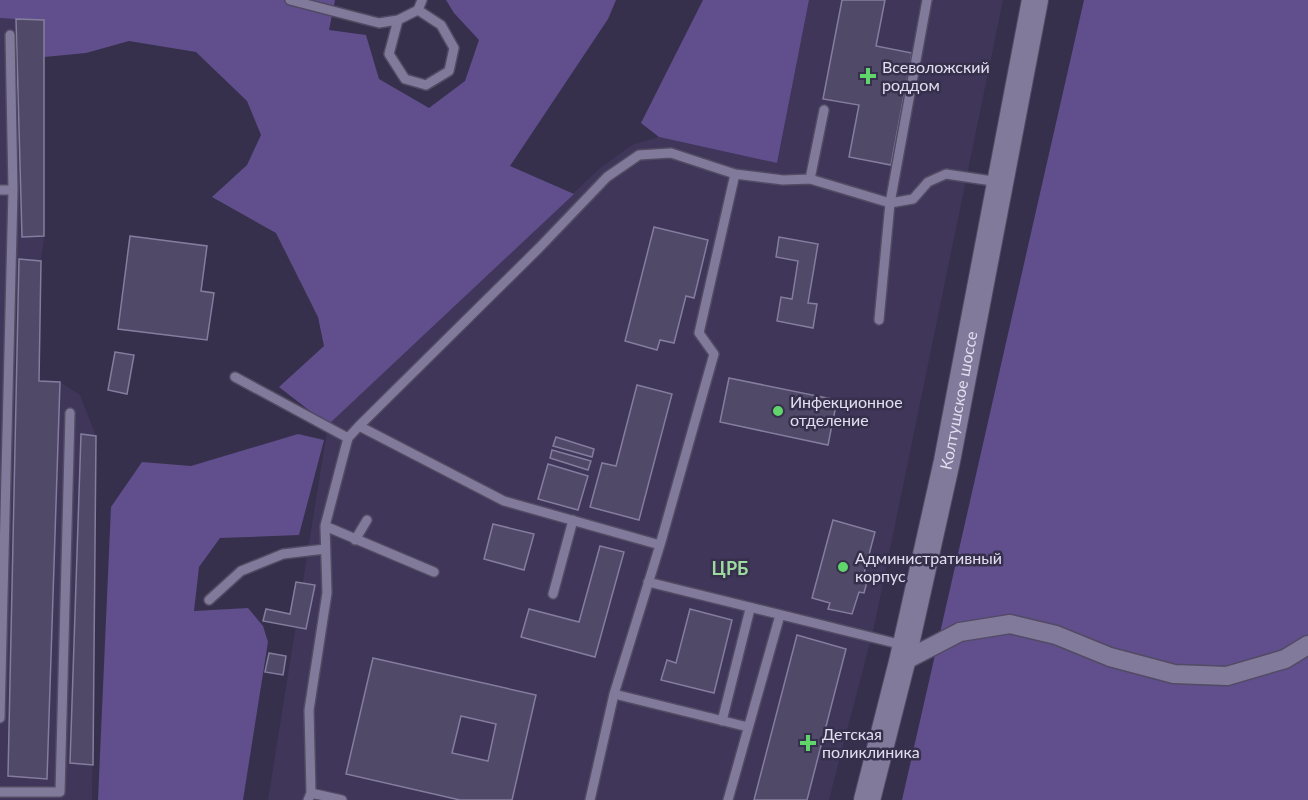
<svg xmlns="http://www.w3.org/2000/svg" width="1308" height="800" font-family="Lato,sans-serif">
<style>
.built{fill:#3f3659}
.green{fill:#604f8c}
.building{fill:#504967;stroke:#857d9e;stroke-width:1.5;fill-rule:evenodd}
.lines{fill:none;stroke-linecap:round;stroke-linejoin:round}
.lane-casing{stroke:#524b63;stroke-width:12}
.street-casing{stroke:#524b63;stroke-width:21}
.secondary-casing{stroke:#524b63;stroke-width:28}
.lane{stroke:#827a9b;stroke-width:9}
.street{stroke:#827a9b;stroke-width:18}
.secondary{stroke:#827a9b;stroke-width:26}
.poi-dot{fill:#5fd56b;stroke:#37304c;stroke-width:2}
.labels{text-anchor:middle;stroke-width:5;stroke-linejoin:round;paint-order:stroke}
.poi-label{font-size:16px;fill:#e2def0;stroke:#37304c;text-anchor:start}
.street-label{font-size:16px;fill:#e2def0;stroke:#37304c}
.neighbourhood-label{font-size:18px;font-weight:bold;fill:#9edaa0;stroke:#37304c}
</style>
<rect width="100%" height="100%" fill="#37304c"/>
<path class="built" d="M809,0H1003L874,627L829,800H268L328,425L598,170L632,145L659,137L777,163Z
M0,18L44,20V236L41,261L39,380L60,382L80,395L96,436L92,800H0Z"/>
<path class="green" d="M0,0H335L329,30L366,35L379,79L429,108L465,81L479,40L454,13L446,0H616L608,19L510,166L574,194L328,425L279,387L324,346L318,317L276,233L212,197L247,165L261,135L247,101L196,52L129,41L86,53L44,57V21L0,18Z
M703,0H809L777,163L659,137L641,123Z
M1084,0H1308V800H902Z
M298,434L324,440L299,535L220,538L199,567L194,611L248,608L263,626L268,642L243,800H98L111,507L142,462L191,466Z"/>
<path class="building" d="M842,0H885L876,46L912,53L891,165L849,157L859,105L823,99Z
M16,19L44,20V236L22,237Z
M654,227L708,240L694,298L686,296L674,343L660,340L657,350L625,341Z
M130,236L207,246L201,291L214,293L207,340L118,329Z
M779,237L818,244L808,303L817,304L813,328L777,321L781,297L792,299L798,261L776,257Z
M19,259L41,261L39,381L60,382L47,779L8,776Z
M115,352L134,355L127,394L108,390Z
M729,378L837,400L828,445L720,422Z
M637,385L672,394L639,520L590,507L602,463L616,466Z
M81,434L96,436L93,765L70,763Z
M556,437L594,449L592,457L553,446Z
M552,450L591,461L588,470L550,458Z
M548,464L588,476L578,510L538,499Z
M833,520L875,532L863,577L868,578L864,593L859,592L852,614L828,609L830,603L812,598Z
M493,524L534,534L524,570L484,559Z
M600,546L624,552L595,657L521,637L529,609L579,622Z
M296,582L315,585L306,629L263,621L266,609L290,614Z
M690,609L732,620L714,693L661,680L667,660L676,663Z
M797,635L846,649L807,800H754Z
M269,653L286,656L283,675L265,672Z
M373,658L536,695L512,800H460L346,774ZM461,716L496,724L488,761L452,753Z"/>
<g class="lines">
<defs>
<path id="lane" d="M290,0L379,23L398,20L418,10L422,0
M398,20L389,54L405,79L426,85L449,71L454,48L441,25L418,10
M810,179L824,110
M0,190H13
M879,320L890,203L927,0
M235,377L348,438
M359,426L539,248L607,177L639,155L671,153L735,174
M325,526L434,572
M355,540L367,520
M648,582L903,645
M553,594L573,520
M209,600L241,571L283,554L325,549
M614,694L748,727
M0,718L13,190L10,35
M722,721L750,609
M0,792H60L70,413
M311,793L342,800
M308,800L311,793L309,710L327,593L325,526L348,438L359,426L504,501L660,545
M590,800L614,694L660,545L714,354L699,333L735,174L783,180L810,179L890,203L913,199L928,182L946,174L999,182
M728,800L780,615"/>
<path id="street" d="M902,662L960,632L1010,624L1056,635L1110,657L1174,674L1227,676L1285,659L1308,645"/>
<g id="secondary">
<path id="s1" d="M867,800L902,662L947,461L1035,0"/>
</g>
</defs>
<use href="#lane" class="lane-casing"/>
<use href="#street" class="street-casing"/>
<use href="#secondary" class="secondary-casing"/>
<use href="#lane" class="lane"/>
<use href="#street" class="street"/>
<use href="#secondary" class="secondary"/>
</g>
<g class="poi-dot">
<path d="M865 67h6v6h6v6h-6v6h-6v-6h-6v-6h6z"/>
<circle cx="778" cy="411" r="6"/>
<circle cx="843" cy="567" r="6"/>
<path d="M805 734h6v6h6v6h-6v6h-6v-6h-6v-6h6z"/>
</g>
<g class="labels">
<g class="poi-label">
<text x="882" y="73">Всеволожский<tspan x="882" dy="18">роддом</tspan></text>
<text x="790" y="408">Инфекционное<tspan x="790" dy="18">отделение</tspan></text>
<text x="855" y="564">Административный<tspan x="855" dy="18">корпус</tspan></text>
<text x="822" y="740">Детская<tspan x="822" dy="18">поликлиника</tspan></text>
</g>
<g class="street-label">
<text dy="6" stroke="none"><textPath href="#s1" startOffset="410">Колтушское шоссе</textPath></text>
</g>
<g class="neighbourhood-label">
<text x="730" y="575">ЦРБ</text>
</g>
</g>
</svg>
